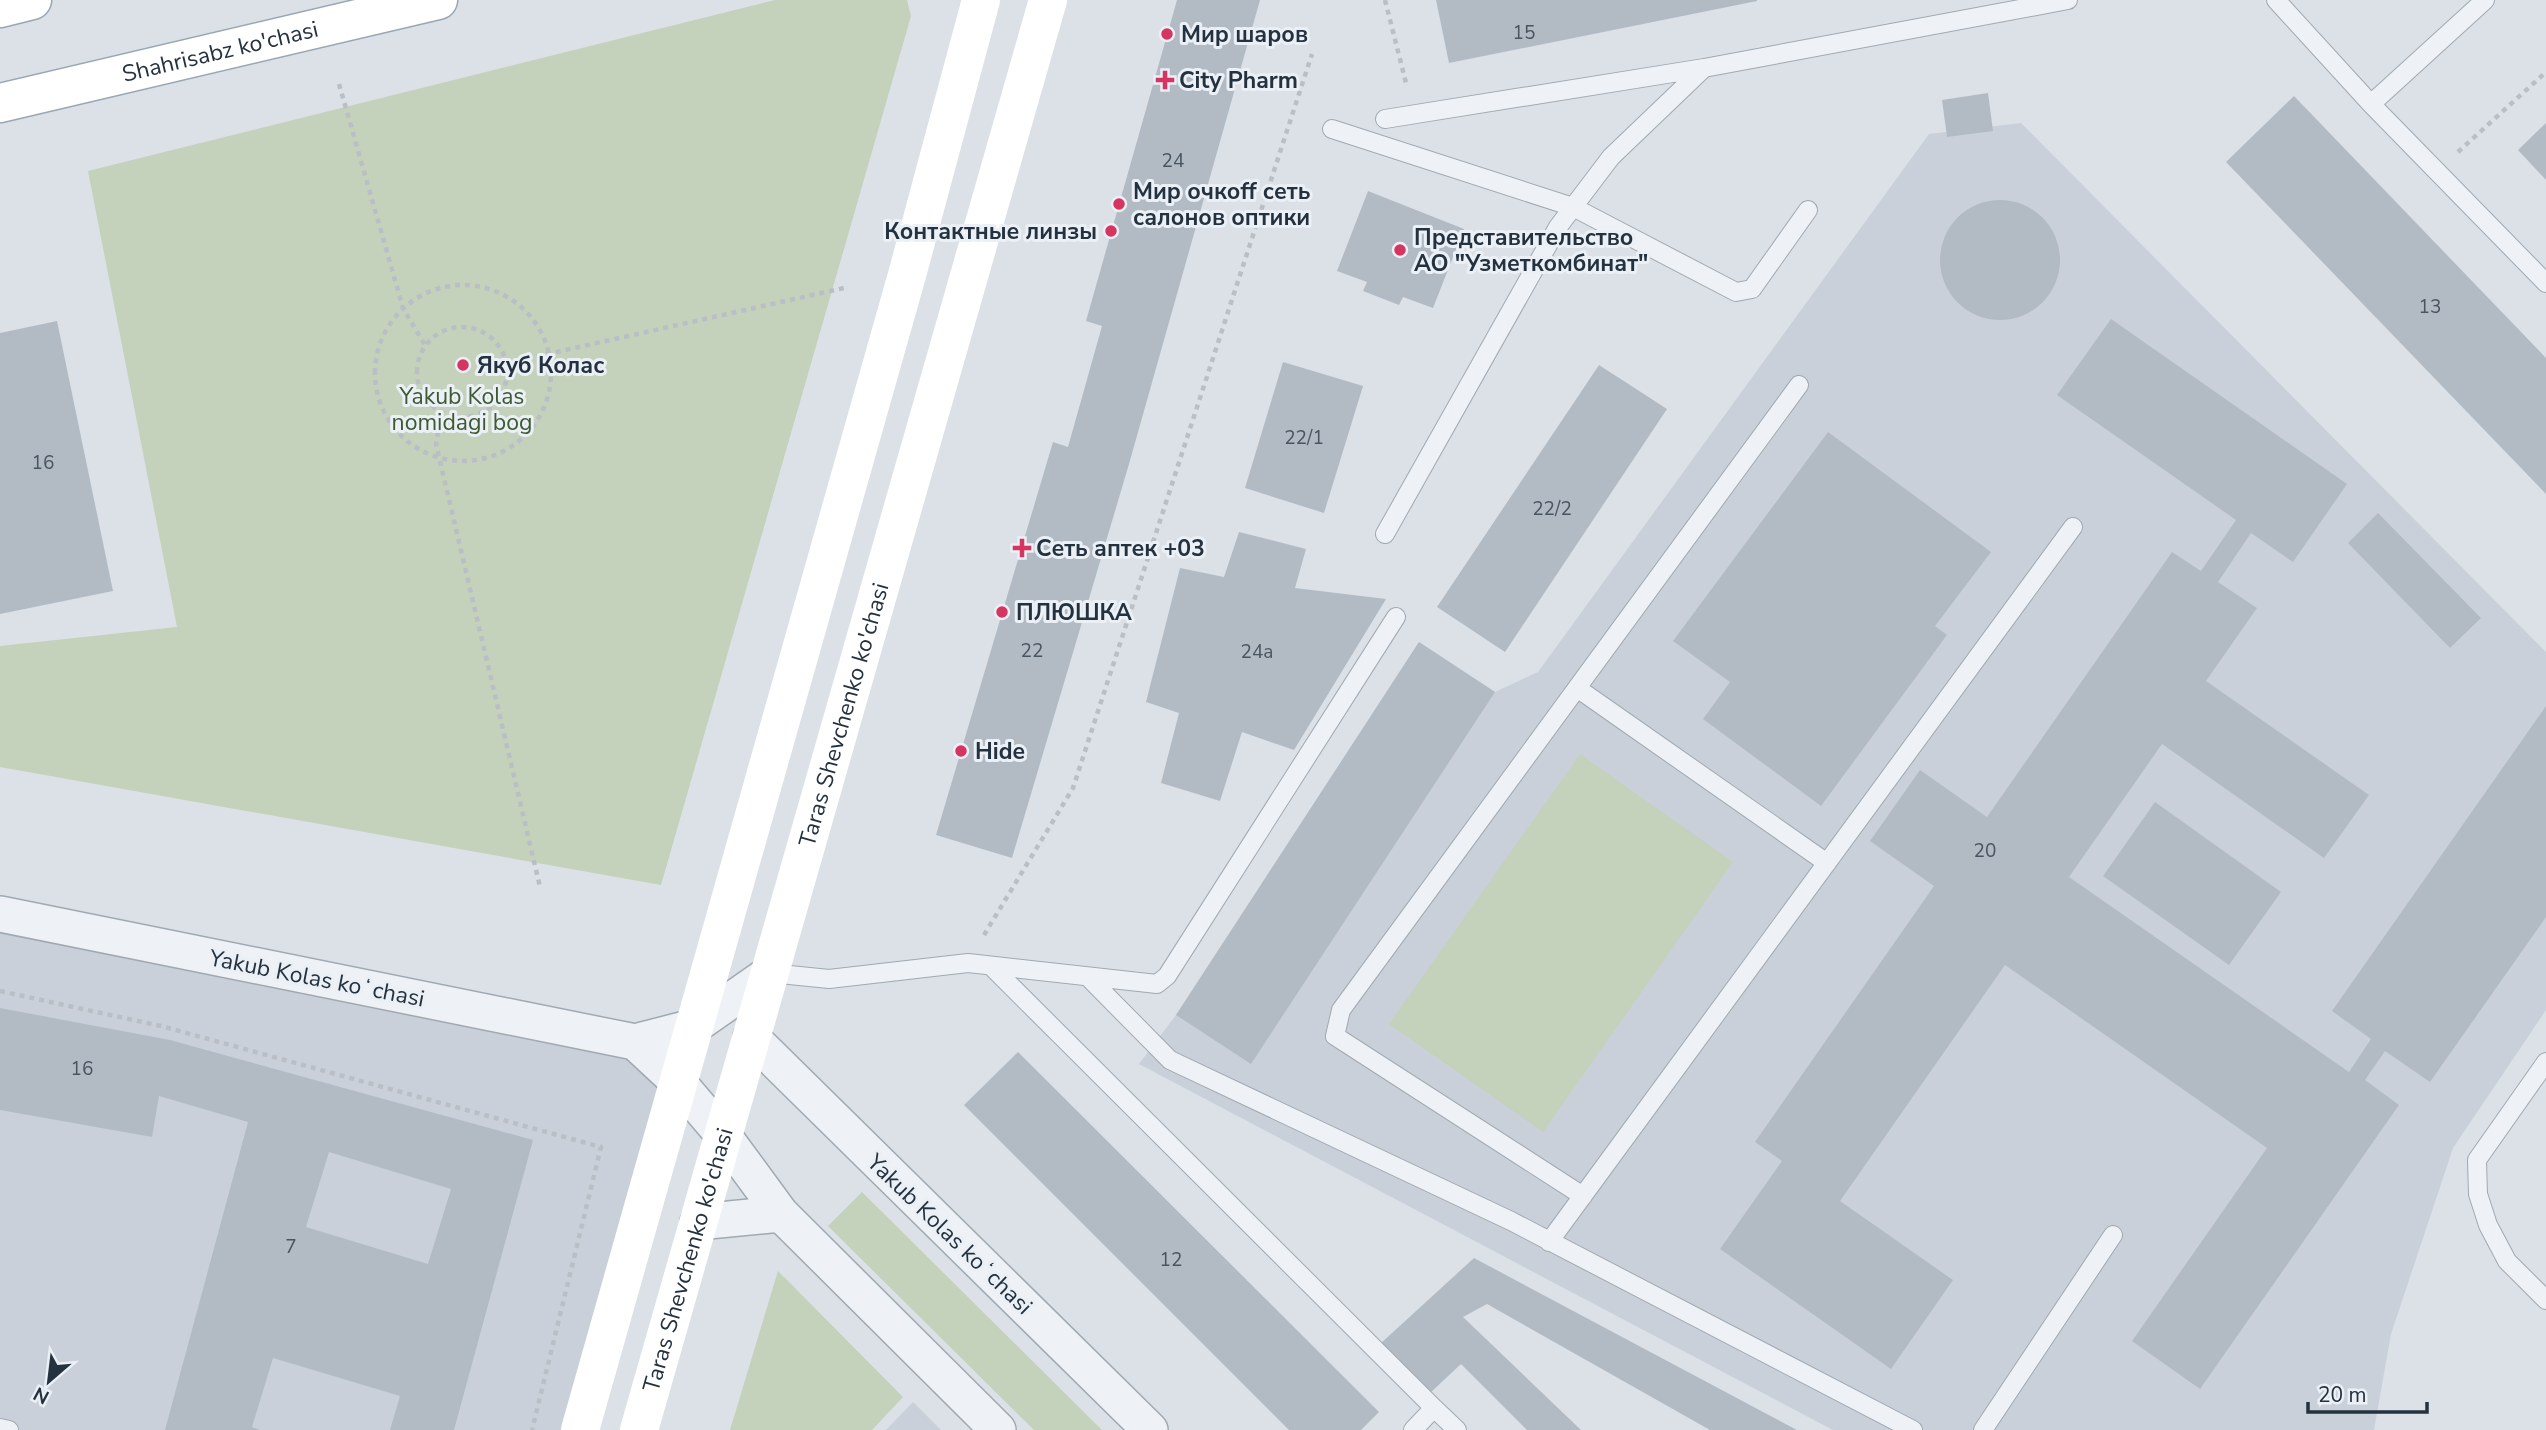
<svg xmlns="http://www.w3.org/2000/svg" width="2546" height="1430" font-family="'Nunito Sans',sans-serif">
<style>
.built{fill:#c9d0d9}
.green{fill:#c4d1bb}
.building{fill:#b2bbc4;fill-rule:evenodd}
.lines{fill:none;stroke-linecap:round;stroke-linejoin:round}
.service-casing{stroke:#a0a9b1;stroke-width:20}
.minor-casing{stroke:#a0a9b1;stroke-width:38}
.primary-casing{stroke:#9aa7b3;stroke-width:41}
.path{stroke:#b9bfc5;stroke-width:4.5;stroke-dasharray:5 5;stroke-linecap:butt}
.service{stroke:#eef1f5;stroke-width:18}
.minor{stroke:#eef1f5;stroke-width:35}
.secondary{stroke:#fff;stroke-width:38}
.primary{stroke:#fff;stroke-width:38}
.poi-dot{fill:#d73561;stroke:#eaf0f5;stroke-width:2.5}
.labels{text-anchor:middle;stroke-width:6;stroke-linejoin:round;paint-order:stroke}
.number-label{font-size:19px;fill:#485460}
.poi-label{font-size:23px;font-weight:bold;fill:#24313e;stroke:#eaf0f5;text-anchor:start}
.street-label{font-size:23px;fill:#24313e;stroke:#eaf0f5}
.park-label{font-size:23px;fill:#3e5a30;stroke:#eaf0f5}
</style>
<rect width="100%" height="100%" fill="#dbe1e7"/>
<path class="built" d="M2021,123L2546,652V1010L2453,1148L2391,1334L2374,1430H1833L1139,1064L1176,1015L1419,642L1495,692L1538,672L1929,134Z
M0,914L635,1042L678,1082L580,1430H0Z
M913,1402L941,1430H886Z"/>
<path class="green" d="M775,0H907L911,16L661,885L0,767V646L177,627L88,171Z
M1580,754L1733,862L1543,1132L1389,1024Z
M862,1192L1102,1430H1034L828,1226Z
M778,1271L903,1397L872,1430H730Z"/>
<path class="building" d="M1177,0H1260L1129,464L1012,858L936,835L1053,442L1068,447L1102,326L1086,321Z
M1436,0H1757V1L1449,63Z
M1988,93L1993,131L1947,137L1942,100Z
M2294,96L2546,358V494L2226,162Z
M2546,123V180L2518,150Z
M1368,191L1464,229L1433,308L1403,297L1399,305L1363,291L1367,282L1337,271Z
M1940 260a60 60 0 1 1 120 0a60 60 0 1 1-120 0Z
M2111,319L2347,484L2293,562L2251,533L2218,582L2257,608L2206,681L2369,795L2324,858L2162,744L2069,877L2349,1072L2371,1039L2332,1011L2546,706V917L2430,1082L2385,1051L2365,1080L2399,1105L2200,1389L2132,1341L2267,1148L2005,965L1840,1201L1953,1280L1891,1369L1720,1249L1782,1161L1755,1142L1934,886L1870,841L1920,770L1987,817L2172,552L2201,571L2236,520L2057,395Z
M57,321L113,591L0,614V333Z
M1283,362L1363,386L1324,513L1245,488Z
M1599,365L1667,409L1505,652L1437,607Z
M1828,432L1991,552L1935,626L1947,635L1821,806L1703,719L1730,682L1673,641Z
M2378,513L2481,618L2450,648L2348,543Z
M1239,532L1306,549L1295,588L1386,599L1294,750L1242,732L1220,801L1161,783L1179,713L1146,702L1180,568L1224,577Z
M1419,642L1495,692L1251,1064L1176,1015Z
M2155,802L2281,892L2229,965L2103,876Z
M0,1008L170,1040L533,1140L454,1430H390L400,1396L273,1358L252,1427L260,1430H165L248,1122L159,1096L152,1137L0,1110ZM329,1152L451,1189L428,1264L306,1227Z
M1018,1052L1379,1412L1361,1430H1289L964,1105Z
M1474,1258L1797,1430H1710L1487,1304L1463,1317L1581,1430H1527L1461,1364L1429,1394L1380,1344Z"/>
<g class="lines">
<defs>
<path id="service" d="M2276,0L2371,104L2546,283
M2371,104L2485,0
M1385,119L1704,68
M1332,129L1573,207L1736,292L1752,289L1808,210
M1385,534L1558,227L1611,157L1704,68L2068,0
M1577,688L1827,863
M991,966L1434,1408
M770,973L829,979L968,963L1157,984L1167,976L1396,617
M1088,977L1170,1060L1511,1221L1913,1430
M2546,1062L2477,1160L2478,1194L2488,1225L2507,1261L2546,1300
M1583,1196L1335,1036L1341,1010L1799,385
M1549,1242L2073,527
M0,1428L9,1430
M1413,1430L1434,1408L1457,1430
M1983,1430L2113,1235"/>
<path id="minor" d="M0,914L635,1042L693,1027L770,973
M751,1037L1150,1430
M635,1042L678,1082L723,1135L781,1214L998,1430
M698,1222L781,1214"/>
<g id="primary">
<path d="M0,8L32,0"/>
<path id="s2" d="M0,103L438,0"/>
</g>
</defs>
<use href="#service" class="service-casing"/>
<use href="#minor" class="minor-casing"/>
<use href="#primary" class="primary-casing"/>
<path class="path" d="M1385,0L1407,87
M339,84L403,308L425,345
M2458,152L2546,72
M375 373a88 88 0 1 1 176 0a88 88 0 1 1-176 0Z
M417 372a45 45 0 1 1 90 0a45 45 0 1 1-90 0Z
M507,363L844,288
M442,412L436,444L540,887
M984,935L1073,788L1312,54
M0,991L161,1026L601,1147L532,1430"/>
<use href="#service" class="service"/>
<use href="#minor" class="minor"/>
<g class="secondary">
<path d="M580,1430L907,275L981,0"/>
<path id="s1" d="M639,1430L1048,0"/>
</g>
<use href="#primary" class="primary"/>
</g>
<g class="poi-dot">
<circle cx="1167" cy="34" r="7"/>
<path d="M1161.5 69.5h7v7h7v7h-7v7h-7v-7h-7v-7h7z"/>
<circle cx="1119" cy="204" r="7"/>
<circle cx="1111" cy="231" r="7"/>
<circle cx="1400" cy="250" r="7"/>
<circle cx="463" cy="365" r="7"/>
<path d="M1018.5 537.5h7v7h7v7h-7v7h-7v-7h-7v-7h7z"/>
<circle cx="1002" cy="612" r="7"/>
<circle cx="961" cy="751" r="7"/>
</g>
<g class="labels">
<g class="number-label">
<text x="1524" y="39">15</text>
<text x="1173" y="167">24</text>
<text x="2430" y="313">13</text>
<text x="1304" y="444">22/1</text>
<text x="43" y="469">16</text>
<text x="1552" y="515">22/2</text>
<text x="1032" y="657">22</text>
<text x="1257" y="658">24a</text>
<text x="1985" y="857">20</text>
<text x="82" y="1075">16</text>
<text x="291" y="1253">7</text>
<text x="1171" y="1266">12</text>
</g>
<g class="poi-label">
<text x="1181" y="42">Мир шаров</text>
<text x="1179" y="88">City Pharm</text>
<text x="1133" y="199">Мир очкоff сеть<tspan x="1133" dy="26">салонов оптики</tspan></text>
<text x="1097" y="239" text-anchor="end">Контактные линзы</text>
<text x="1414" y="245">Представительство<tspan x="1414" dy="26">АО "Узметкомбинат"</tspan></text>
<text x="477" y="373">Якуб Колас</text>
<text x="1036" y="556">Сеть аптек +03</text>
<text x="1016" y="620">ПЛЮШКА</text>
<text x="975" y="759">Hide</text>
</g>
<g class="street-label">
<text dy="8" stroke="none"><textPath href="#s2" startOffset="226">Shahrisabz ko'chasi</textPath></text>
<text dy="8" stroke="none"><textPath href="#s1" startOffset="744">Taras Shevchenko ko'chasi</textPath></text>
<text transform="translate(317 978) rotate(11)" y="8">Yakub Kolas koʻchasi</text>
<text transform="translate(950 1234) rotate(44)" y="8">Yakub Kolas koʻchasi</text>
<text dy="8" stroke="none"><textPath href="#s1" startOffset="177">Taras Shevchenko ko'chasi</textPath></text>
</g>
<g class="park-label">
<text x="462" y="404">Yakub Kolas<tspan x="462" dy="26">nomidagi bog</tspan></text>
</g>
</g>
<g transform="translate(49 1381) rotate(208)" stroke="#eaf0f5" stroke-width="5" paint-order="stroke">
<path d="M0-5L12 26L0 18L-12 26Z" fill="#24313e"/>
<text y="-10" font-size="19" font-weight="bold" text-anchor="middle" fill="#24313e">N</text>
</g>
<path d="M2308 1402v10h119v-10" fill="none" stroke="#24313e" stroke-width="3.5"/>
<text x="2318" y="1402" font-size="21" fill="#24313e" stroke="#eaf0f5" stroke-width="5" paint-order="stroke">20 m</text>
</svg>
